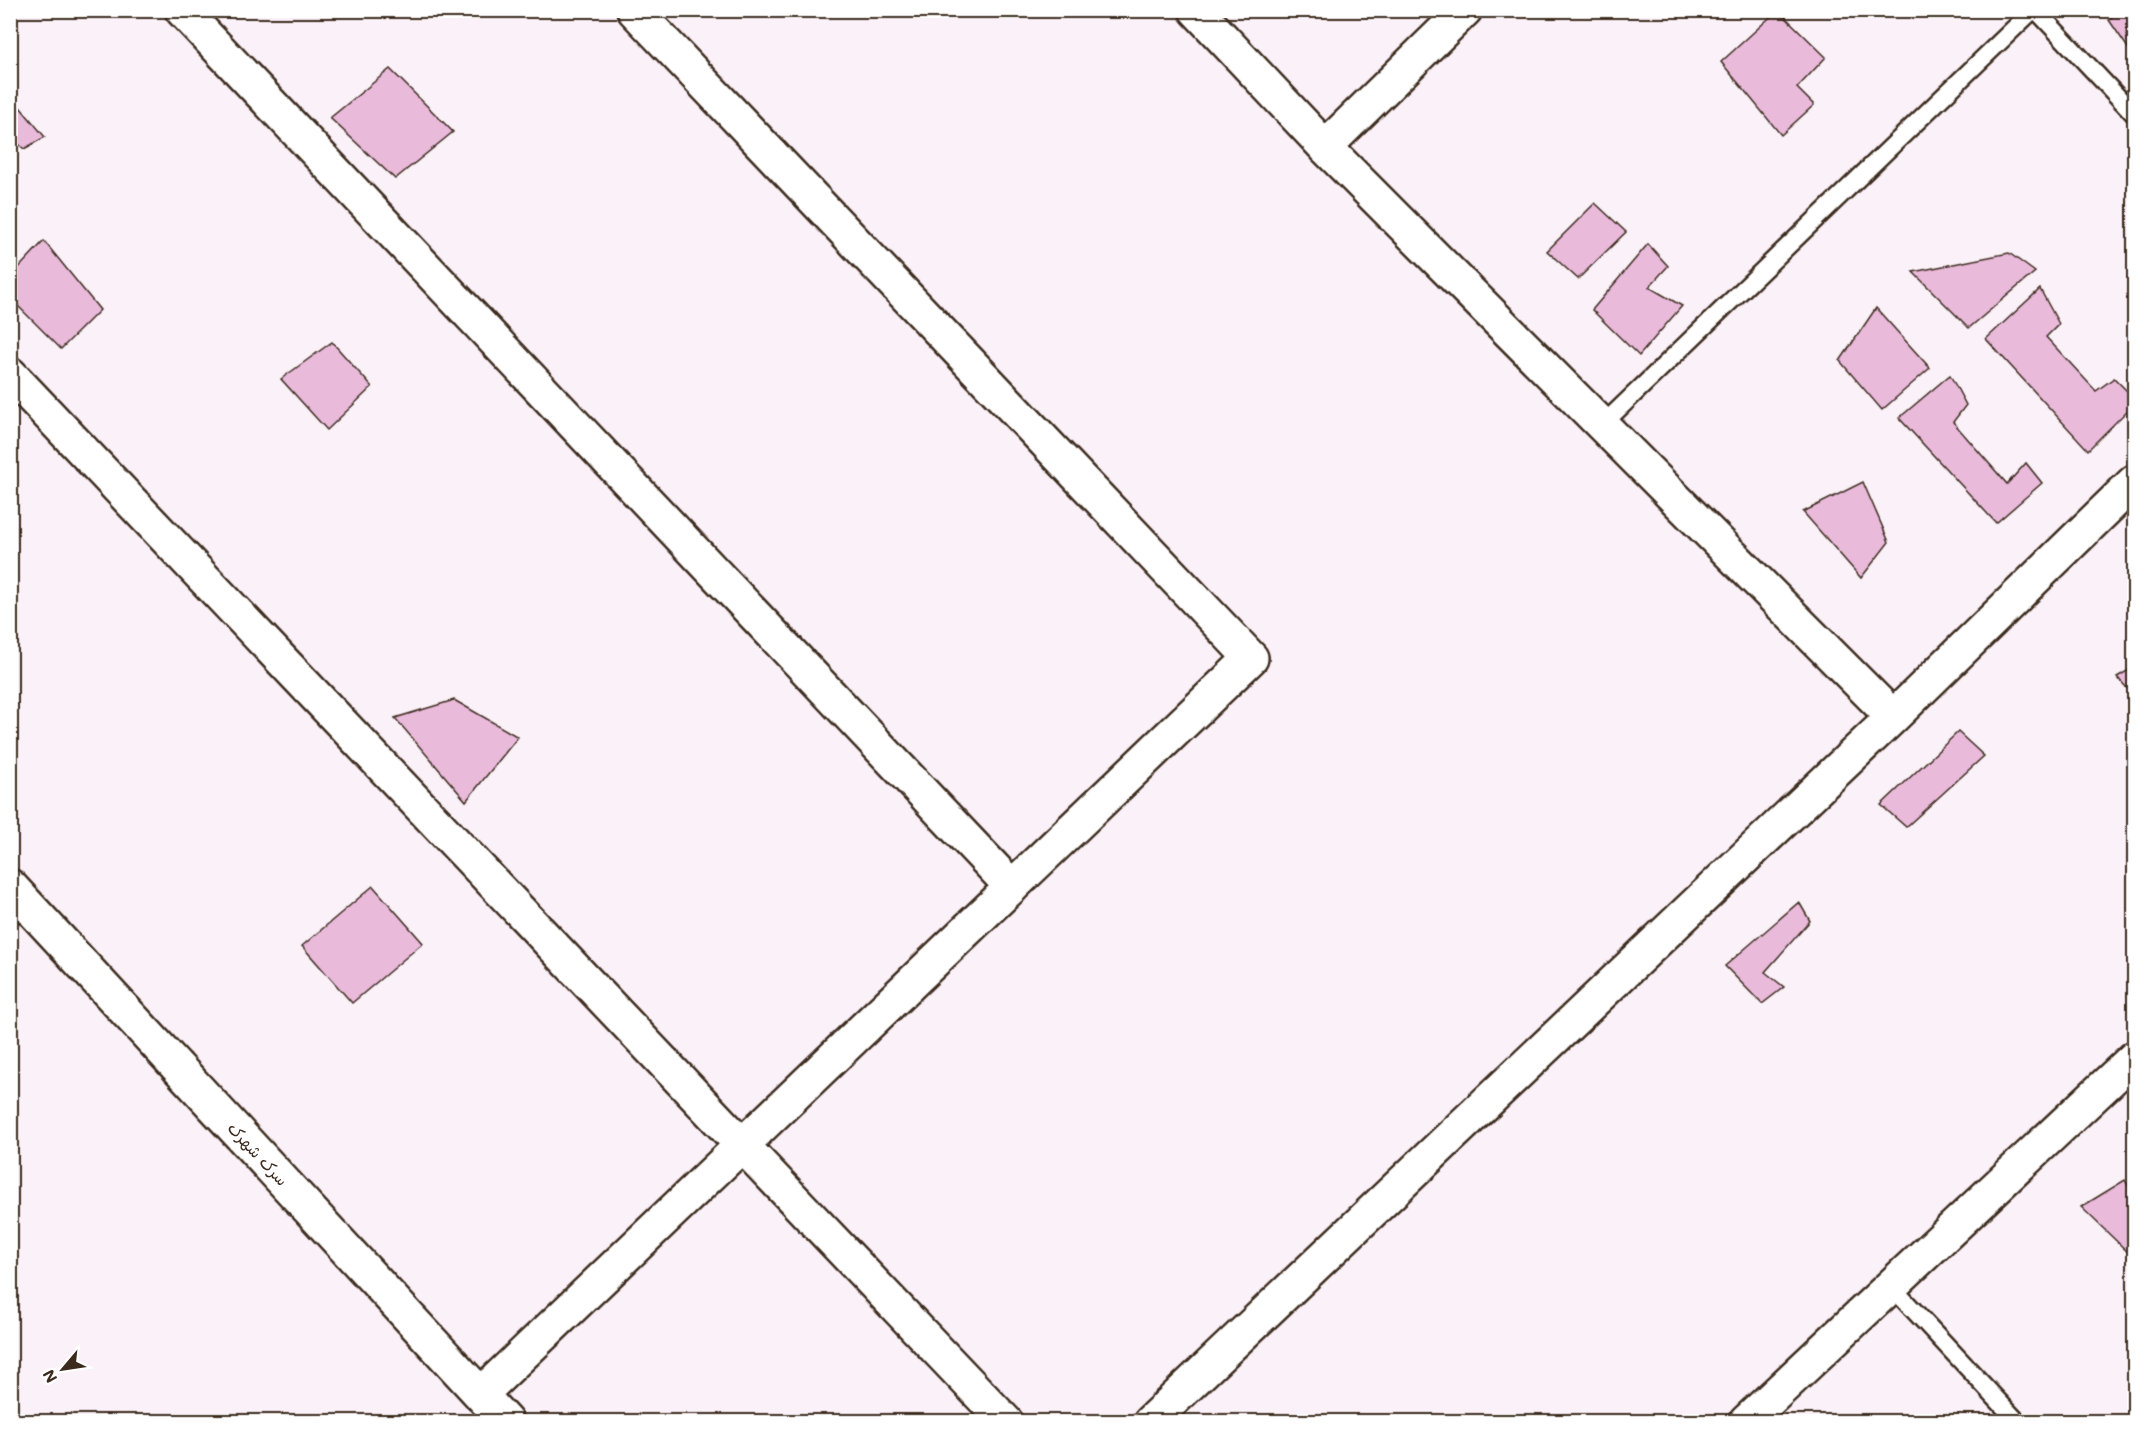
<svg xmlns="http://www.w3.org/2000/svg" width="2145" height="1432" font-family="Mali,'Playpen Sans Arabic',sans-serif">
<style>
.building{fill:#eabadb;stroke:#3b2a1e;stroke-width:1.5}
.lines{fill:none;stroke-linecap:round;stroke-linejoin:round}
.service-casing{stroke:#3b2a1e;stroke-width:21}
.minor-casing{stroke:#3b2a1e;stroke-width:38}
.service{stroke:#fff;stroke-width:16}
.minor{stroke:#fff;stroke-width:33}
.labels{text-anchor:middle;stroke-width:5;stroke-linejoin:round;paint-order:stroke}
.street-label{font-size:16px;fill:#3b2a1e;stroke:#fff}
</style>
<rect width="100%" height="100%" fill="#fbf1f8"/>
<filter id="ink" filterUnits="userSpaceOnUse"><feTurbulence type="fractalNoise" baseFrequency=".0167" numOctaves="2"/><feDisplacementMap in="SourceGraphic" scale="12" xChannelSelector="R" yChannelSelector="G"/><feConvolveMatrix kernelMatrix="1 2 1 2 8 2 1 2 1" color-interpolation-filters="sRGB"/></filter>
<g filter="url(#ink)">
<path class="building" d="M1778,10L1826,57L1797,88L1814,105L1781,135L1721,62Z
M2118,10H2134V41L2128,48L2109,20Z
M390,69L453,132L395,179L330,118Z
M10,95L45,137L24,149L10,136Z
M1595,203L1626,232L1578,279L1547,251Z
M44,241L100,310L61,349L10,298V277Z
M1648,244L1668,266L1649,287L1682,306L1639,356L1592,310Z
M2009,253L2035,272L1969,328L1913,272Z
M2040,289L2059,324L2046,337L2096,391L2114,378L2134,398V404L2088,450L1986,339Z
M1876,308L1930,368L1882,410L1840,361Z
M332,342L372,387L327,430L281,379Z
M1950,375L1966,405L1953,422L2007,484L2026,463L2042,483L1996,523L1899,418Z
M1863,482L1889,542L1861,578L1803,512Z
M2134,667V696L2117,677Z
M454,700L518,737L466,801L395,718Z
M1958,732L1984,756L1906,827L1881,805Z
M373,886L423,943L352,1003L302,946Z
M1799,902L1810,921L1765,972L1784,987L1762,1004L1725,966Z
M2125,1180L2134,1196V1258L2081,1207Z"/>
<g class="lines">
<defs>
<path id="service" d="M2036,10L2134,114
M1602,425L2033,10
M1891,1286L2018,1422"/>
<path id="minor" d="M182,10L1012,887
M1196,10L1325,147L1893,717
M1325,147L1465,10
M10,374L742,1145L1251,658L634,10
M10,886L506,1422
M481,1394L742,1145L1006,1422
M1150,1422L1893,717L2134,482
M1746,1422L2134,1058"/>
</defs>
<use href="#service" class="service-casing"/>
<use href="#minor" class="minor-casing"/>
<use href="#service" class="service"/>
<use href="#minor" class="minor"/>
</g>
</g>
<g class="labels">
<g class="street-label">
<text transform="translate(258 1154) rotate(47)" y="6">سرک شهرک</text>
</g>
</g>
<rect width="2145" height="1432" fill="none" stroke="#fff" stroke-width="36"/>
<rect x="18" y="18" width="2109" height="1396" fill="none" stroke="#3b2a1e" stroke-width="2" filter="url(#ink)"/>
<g transform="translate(63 1369) rotate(241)" stroke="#ffffff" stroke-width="4.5" paint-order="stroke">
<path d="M0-4.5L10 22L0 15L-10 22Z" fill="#3b2a1e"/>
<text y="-9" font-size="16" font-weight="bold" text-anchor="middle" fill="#3b2a1e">N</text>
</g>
</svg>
